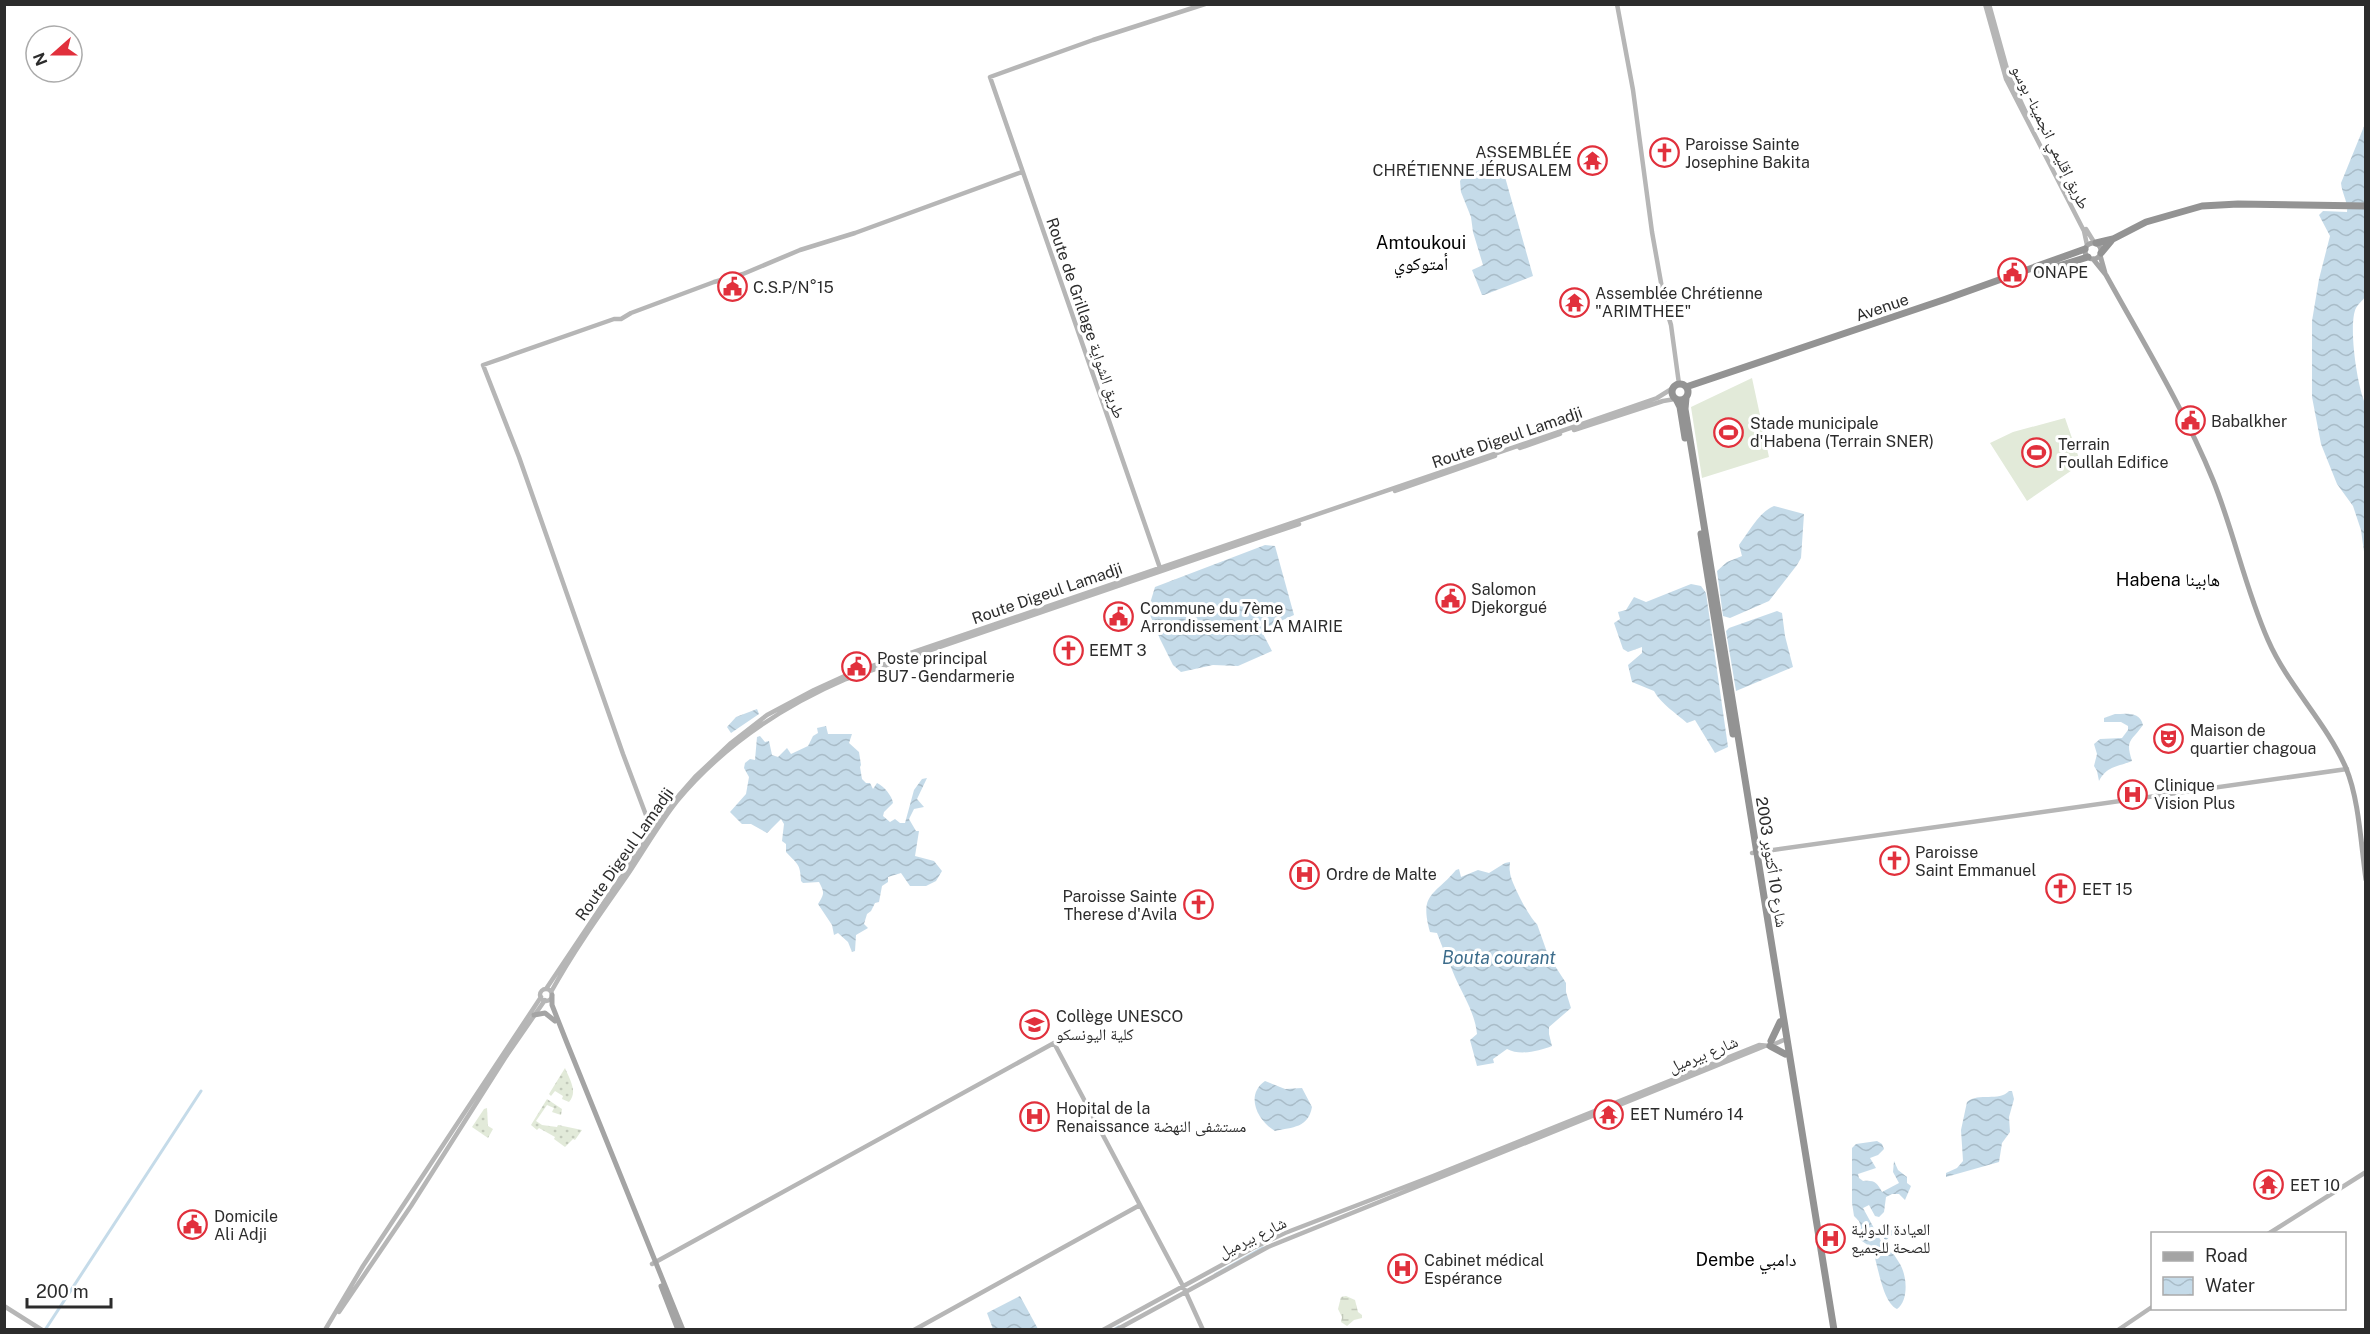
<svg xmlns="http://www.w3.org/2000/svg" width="2370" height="1334" font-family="'Public Sans','Noto Naskh Arabic',sans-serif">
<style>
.grass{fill:url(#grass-dots)}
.wetland{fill:url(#wetland-marsh)}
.pitch{fill:#e2ead9}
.water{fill:url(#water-waves)}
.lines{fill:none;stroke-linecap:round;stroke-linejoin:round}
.stream{stroke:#c5dbe9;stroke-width:1.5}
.canal{stroke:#c5dbe9;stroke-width:3}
.secondary{stroke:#b6b6b6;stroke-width:4.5}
.primary{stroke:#a4a4a4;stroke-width:5}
.highway{stroke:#939393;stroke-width:7}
.labels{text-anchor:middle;stroke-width:6;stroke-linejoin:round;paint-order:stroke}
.street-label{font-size:16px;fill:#2c2c2c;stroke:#fff}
.poi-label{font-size:16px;fill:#2c2c2c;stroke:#fff;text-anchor:start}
.neighbourhood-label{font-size:18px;fill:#000;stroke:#fff}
.water-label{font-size:18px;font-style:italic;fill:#3c6c8b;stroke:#fff}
</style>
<defs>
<pattern id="grass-dots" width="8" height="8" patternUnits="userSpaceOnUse" patternTransform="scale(1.5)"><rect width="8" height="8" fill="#e2ead9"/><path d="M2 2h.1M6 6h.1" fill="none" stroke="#c2c9ba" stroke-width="1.8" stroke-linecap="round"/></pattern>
<pattern id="wetland-marsh" width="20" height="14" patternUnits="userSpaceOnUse" patternTransform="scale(1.5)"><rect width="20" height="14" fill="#e2ead9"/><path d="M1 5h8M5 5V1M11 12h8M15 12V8" fill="none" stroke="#c2c9ba"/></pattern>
<pattern id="water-waves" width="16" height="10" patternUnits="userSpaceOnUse" patternTransform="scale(1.5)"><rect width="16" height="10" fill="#c5dbe9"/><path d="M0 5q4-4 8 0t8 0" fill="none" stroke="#a9bcc8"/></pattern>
</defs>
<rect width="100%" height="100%" fill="#fff"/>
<path class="grass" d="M565,1068C570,1080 578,1092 569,1102L562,1099L563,1096L555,1091L551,1096L549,1094Z
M547,1099L562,1109L561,1115L552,1112L554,1108L547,1105L536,1121L542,1125L557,1127L558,1125L582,1130L575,1140L573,1139L565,1147L554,1139L555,1137L539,1128L537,1130L531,1125Z
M487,1108L488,1126L493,1129L488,1138L472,1127L484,1109Z"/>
<path class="wetland" d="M1346,1296L1355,1300L1358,1312L1362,1315V1318L1354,1320L1347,1326L1341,1322L1342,1317L1338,1309L1341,1297Z"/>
<path class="pitch" d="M1752,378L1769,457L1702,478L1691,407Z
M2065,418L2081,464L2027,501L1990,443L2013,432Z"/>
<path class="water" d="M2365,124V297C2363,300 2358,304 2356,308C2348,324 2357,386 2365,403V559L2361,530L2353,506L2337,484L2321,444L2312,397V321L2319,279L2330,236L2319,215L2323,211L2347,212C2348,201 2342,194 2341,183Z
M1482,169L1499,173L1505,177L1533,276L1484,295H1482L1472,270L1483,265L1473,232L1471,217L1461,192L1460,181L1462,178Z
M1774,506L1804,514L1801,558L1797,565L1769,601L1730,618L1723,616L1717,571L1727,562L1742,556L1739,545C1748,533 1760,511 1774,506Z
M1265,545L1275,546L1294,615L1265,628L1262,632L1272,651L1238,666L1213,665L1181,672L1173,665L1160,639L1148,610L1155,587Z
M1691,584L1701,586L1706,593L1728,747L1715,753L1695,720L1687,723C1677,714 1660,703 1654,691L1632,682L1628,665L1642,653V647L1628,652L1623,649L1614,623L1620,619L1618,612L1626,610L1634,597L1646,602Z
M1777,611L1782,613L1785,636L1793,667L1736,691L1726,631L1729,628Z
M757,709L759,714L731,733L727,727L736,717Z
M2115,714C2126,714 2140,711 2143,725C2131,742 2125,739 2132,761C2117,767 2107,766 2099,781L2097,771L2094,766L2097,754L2094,744L2100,739L2122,738L2128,730V726L2121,722H2104V718Z
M826,726L828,734H852L849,743L859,752L861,765L860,767L862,779L866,783H870L873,789L877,783C884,786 892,796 893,803L884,812L883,816L890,822L895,819L900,823H905L914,790L922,779L927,778L917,799L924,807L914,809L909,819L916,831H919L915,856L934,861L942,871L936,881L926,886H910L901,873L888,877V882L882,886L879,902L875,903L871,911L867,914L864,924L868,928L856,935L855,951L852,952L848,942L838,933L834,935L832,925L818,904C824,894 825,893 819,882L803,883L801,881C800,863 798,865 786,852V844L782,841L784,824L781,819L767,833L751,824H742L730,812L746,794L749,777L744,768L745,763L750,759L755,760L757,737L760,736L765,742L769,741L772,755L778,757L787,748L791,754L808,746L813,736L818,733L817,728Z
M1510,862C1510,865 1509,868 1510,872C1510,881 1530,919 1537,924L1548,955L1566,983V992L1571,1008L1549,1027V1034L1552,1046C1539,1051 1520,1056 1507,1049L1493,1059L1494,1063L1477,1066L1470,1040L1477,1034C1475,1013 1463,995 1455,977C1449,962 1442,947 1437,933L1430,932C1419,893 1434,896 1456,870L1459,869L1461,877L1478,870L1489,873L1505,863Z
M1265,1081L1285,1089L1302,1088L1312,1107C1308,1128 1293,1127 1275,1131C1257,1120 1245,1095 1265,1081Z
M2009,1091H2012L2014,1099L2009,1117L2010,1132L2002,1143L1999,1162L1946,1177V1173L1957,1168L1963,1161L1961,1130L1967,1102C1979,1092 1999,1102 2009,1091Z
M1877,1141L1882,1144L1884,1149L1878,1155L1870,1158L1876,1168L1858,1174L1859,1178L1863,1181C1874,1180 1877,1182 1882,1192L1899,1183L1893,1172L1894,1161L1898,1170L1907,1177V1183L1911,1186L1905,1200L1899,1194H1892L1886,1197L1884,1212L1879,1217L1875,1216L1869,1205L1863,1208L1881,1241H1884V1231L1888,1229L1893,1231V1234L1888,1238C1889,1249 1894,1254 1900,1264C1907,1276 1909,1300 1897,1309C1882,1302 1878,1264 1872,1248L1859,1239L1861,1227L1859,1221L1854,1216L1852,1203V1148L1856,1144Z
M1020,1296L1038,1329H993L987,1313Z"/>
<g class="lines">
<path class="stream" d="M1215,1274L1263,1247
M1112,1330L1119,1326"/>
<path class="canal" d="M45,1330L201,1091"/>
<path class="secondary" d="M1617,4L1633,90L1652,232L1665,305L1671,325L1679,384
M1985,4L2006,79L2084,231L2087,245
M1989,4L2009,76L2027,115
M2086,229L2094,242
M1574,430L1663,401L1675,399
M1520,448L1560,434
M1395,491L1495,456
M1160,568L990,77L1093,40L1205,4
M652,831L623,754L519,457L483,365L614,319H621L631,313L714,282L743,274L800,250L855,233L1022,172
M1752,853L2347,769
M546,989L666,810L695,777L731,743L767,715L814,690L849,674L1623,410L1657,398L1673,388
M540 995a6 6 0 1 1 12 0a6 6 0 1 1-12 0Z
M551,992C573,952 600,914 626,877C643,852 658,825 677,801C723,746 781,707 846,679L1299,524
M2268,1234L2366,1172
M652,1264L1054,1043L1183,1286L1203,1330
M4,1306L42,1330
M339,1312L411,1206L505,1058L545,1000
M325,1330L363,1266L541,997
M914,1330L1140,1205
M1103,1330L1253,1248L1285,1233L1433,1176L1759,1045L1770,1046L1786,1039
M1116,1330L1268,1247L1765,1046
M2118,1330L2152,1307"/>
<path class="primary" d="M2085 251a8 8 0 1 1 16 0a8 8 0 1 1-16 0Z
M2100,255L2105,273
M2093,259L2106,275C2143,342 2184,409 2213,480C2234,532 2245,588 2268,640C2288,686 2326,722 2346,768C2359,799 2361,845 2366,880
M552,995V1005L567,1043L683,1330
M534,1015L545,1013L555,1021
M661,1286L678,1330"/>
<path class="highway" d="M2096,243L2113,239L2146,222L2202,206L2238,204L2366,206
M2101,253L2111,241
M2039,272L2088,257
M1672 392a8 8 0 1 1 16 0a8 8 0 1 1-16 0Z
M1686,387L1946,299L2085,249
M1686,398L1685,409L1697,482L1834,1330
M1676,399L1680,407L1685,438
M1701,534L1733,734
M1771,1041L1780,1022
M1770,1046L1785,1054"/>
</g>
<defs>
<symbol id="church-ring" viewBox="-11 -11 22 22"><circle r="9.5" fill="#fff" stroke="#e1303c" stroke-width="1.5"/><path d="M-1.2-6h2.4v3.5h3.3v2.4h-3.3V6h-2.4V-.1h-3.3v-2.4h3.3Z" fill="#e1303c"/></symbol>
<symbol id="temple-ring" viewBox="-11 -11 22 22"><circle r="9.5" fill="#fff" stroke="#e1303c" stroke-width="1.5"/><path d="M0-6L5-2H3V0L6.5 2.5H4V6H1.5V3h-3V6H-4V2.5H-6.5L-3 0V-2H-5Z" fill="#e1303c"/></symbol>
<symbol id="civic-ring" viewBox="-11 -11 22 22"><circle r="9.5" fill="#fff" stroke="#e1303c" stroke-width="1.5"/><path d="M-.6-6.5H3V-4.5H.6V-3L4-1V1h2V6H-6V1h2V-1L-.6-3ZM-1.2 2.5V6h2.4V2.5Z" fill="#e1303c"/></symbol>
<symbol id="stadium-ring" viewBox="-11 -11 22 22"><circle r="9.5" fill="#fff" stroke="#e1303c" stroke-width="1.5"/><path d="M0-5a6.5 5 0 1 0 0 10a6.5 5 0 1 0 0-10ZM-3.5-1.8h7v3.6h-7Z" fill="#e1303c"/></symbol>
<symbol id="theatre-ring" viewBox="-11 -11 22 22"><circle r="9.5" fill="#fff" stroke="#e1303c" stroke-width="1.5"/><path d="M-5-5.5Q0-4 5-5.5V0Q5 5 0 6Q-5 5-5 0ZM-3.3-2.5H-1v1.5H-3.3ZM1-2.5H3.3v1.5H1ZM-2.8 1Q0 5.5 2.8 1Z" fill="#e1303c"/></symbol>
<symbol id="hospital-ring" viewBox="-11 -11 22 22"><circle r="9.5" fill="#fff" stroke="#e1303c" stroke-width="1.5"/><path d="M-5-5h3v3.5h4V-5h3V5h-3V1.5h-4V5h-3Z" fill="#e1303c"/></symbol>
<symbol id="university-ring" viewBox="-11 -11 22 22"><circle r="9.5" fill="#fff" stroke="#e1303c" stroke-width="1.5"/><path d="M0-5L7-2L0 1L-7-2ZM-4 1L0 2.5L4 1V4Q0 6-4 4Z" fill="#e1303c"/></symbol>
</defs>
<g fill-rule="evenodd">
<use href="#church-ring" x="1648" y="136" width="33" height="33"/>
<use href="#temple-ring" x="1576" y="144" width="33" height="33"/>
<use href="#civic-ring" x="1996" y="256" width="33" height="33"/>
<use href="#civic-ring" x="716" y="270" width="33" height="33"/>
<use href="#temple-ring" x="1558" y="286" width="33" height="33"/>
<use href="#civic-ring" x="2174" y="404" width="33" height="33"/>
<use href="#stadium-ring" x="1712" y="416" width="33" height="33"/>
<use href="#stadium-ring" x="2020" y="436" width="33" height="33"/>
<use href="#civic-ring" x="1434" y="582" width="33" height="33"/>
<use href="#civic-ring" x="1102" y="600" width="33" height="33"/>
<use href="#church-ring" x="1052" y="634" width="33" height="33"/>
<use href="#civic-ring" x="840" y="650" width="33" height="33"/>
<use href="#theatre-ring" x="2152" y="722" width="33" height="33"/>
<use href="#hospital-ring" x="2116" y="778" width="33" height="33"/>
<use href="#church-ring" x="1878" y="844" width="33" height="33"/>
<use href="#hospital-ring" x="1288" y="858" width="33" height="33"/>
<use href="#church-ring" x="2044" y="872" width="33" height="33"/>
<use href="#church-ring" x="1182" y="888" width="33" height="33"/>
<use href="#university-ring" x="1018" y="1008" width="33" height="33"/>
<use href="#temple-ring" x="1592" y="1098" width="33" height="33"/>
<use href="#hospital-ring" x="1018" y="1100" width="33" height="33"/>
<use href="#temple-ring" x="2252" y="1168" width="33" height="33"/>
<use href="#civic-ring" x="176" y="1208" width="33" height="33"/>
<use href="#hospital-ring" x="1814" y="1222" width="33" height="33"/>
<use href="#hospital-ring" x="1386" y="1252" width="33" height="33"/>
</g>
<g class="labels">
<g class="street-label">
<text transform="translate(2051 137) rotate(64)" y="6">طريق إقليمي انجمينا - بوسو</text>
<text transform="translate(1882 307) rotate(-19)" y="6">Avenue</text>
<text transform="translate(1086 318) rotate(71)" y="6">Route de Grillage طريق الشواية</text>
<text transform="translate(1507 437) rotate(-19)" y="6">Route Digeul Lamadji</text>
<text transform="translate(1047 593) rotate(-19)" y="6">Route Digeul Lamadji</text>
<text transform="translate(624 854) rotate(-55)" y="6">Route Digeul Lamadji</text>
<text transform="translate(1772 862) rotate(81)" y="6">شارع 10 أكتوبر 2003</text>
<text transform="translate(1703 1054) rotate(-22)" y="6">شارع بيرميل</text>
<text transform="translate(1252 1237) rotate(-26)" y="6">شارع بيرميل</text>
</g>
<g class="poi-label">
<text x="1685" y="150">Paroisse Sainte<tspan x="1685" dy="18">Josephine Bakita</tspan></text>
<text x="1572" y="158" text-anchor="end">ASSEMBLÉE<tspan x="1572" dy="18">CHRÉTIENNE JÉRUSALEM</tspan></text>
<text x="2033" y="278">ONAPE</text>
<text x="753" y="293">C.S.P/N°15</text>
<text x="1595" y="299">Assemblée Chrétienne<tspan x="1595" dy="18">"ARIMTHEE"</tspan></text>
<text x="2211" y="427">Babalkher</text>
<text x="1750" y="429">Stade municipale<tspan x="1750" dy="18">d'Habena (Terrain SNER)</tspan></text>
<text x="2058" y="450">Terrain<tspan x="2058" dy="18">Foullah Edifice</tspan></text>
<text x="1471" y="595">Salomon<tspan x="1471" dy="18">Djekorgué</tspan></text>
<text x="1140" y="614">Commune du 7ème<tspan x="1140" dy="18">Arrondissement LA MAIRIE</tspan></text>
<text x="1089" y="656">EEMT 3</text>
<text x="877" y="664">Poste principal<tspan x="877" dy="18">BU7 - Gendarmerie</tspan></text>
<text x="2190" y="736">Maison de<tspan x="2190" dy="18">quartier chagoua</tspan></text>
<text x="2154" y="791">Clinique<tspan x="2154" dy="18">Vision Plus</tspan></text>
<text x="1915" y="858">Paroisse<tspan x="1915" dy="18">Saint Emmanuel</tspan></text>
<text x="1326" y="880">Ordre de Malte</text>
<text x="2082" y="895">EET 15</text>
<text x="1177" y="902" text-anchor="end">Paroisse Sainte<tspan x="1177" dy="18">Therese d'Avila</tspan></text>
<text x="1056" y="1022">Collège UNESCO<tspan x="1056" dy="18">كلية اليونسكو</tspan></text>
<text x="1056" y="1114">Hopital de la<tspan x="1056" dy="18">Renaissance مستشفى النهضة</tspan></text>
<text x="1630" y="1120">EET Numéro 14</text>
<text x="2290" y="1191">EET 10</text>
<text x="214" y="1222">Domicile<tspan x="214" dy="18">Ali Adji</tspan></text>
<text x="1851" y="1235">العيادة الدولية<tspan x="1851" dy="18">للصحة للجميع</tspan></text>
<text x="1424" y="1266">Cabinet médical<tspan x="1424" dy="18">Espérance</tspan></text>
</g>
<g class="neighbourhood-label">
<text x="1421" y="249">Amtoukoui<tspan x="1421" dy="21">أمتوكوي</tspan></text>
<text x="2168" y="586">Habena هابينا</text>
<text x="1746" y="1266">Dembe دامبي</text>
</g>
<g class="water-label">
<text x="1499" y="964">Bouta courant</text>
</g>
</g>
<rect width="2370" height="1334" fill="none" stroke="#2c2c2c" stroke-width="12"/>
<rect x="2151" y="1232" width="195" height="78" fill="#ffffff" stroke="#ababab" stroke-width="1.5"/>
<rect x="2163" y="1252" width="30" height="9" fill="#a4a4a4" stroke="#ababab" stroke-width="1.5"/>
<text x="2205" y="1262" font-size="18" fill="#2c2c2c">Road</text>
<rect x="2163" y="1277" width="30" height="18" fill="url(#water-waves)" stroke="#ababab" stroke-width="1.5"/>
<text x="2205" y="1292" font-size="18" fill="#2c2c2c">Water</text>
<g transform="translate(54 54) rotate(249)"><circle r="28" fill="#ffffff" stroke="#ababab" stroke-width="1.5"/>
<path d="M0-4.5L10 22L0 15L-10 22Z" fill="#e1303c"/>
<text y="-9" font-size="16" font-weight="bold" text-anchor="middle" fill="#2c2c2c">N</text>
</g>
<path d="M27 1298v9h84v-9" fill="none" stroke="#2c2c2c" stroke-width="3"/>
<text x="36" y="1298" font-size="18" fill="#2c2c2c" stroke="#ffffff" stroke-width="4.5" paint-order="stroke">200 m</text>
</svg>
